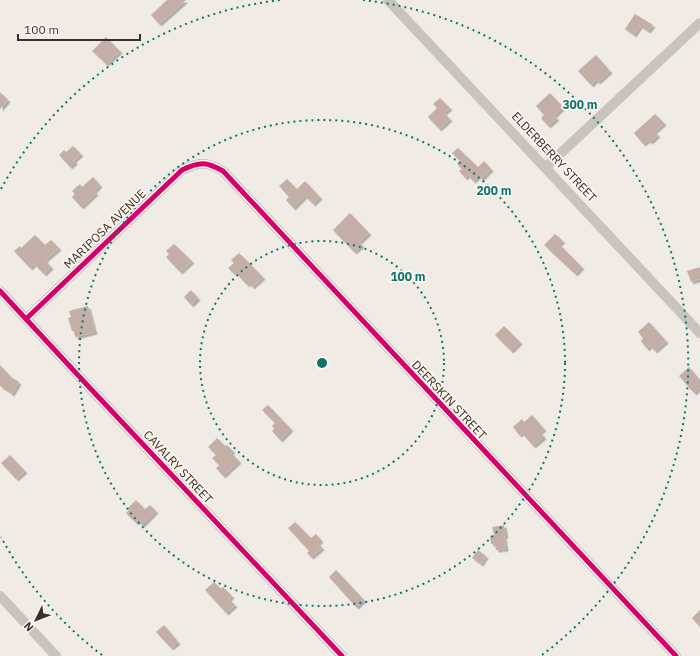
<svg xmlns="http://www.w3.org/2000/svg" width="700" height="656" font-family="'IBM Plex Sans',sans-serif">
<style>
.building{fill:#c3afa7;filter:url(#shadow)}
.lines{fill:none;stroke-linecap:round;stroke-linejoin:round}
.street{stroke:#c9c3be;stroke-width:10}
.cycleway-casing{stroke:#fbf5ee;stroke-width:8}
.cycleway{stroke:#d6006c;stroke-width:5}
.ring{fill:none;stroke:#0f766e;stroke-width:2;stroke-dasharray:2 4}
.labels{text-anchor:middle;stroke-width:3.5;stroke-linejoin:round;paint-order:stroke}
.street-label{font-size:12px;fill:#3b302b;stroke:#fbf5ee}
.centre{fill:#0f766e;stroke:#fbf5ee;stroke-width:2}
.ring-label{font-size:12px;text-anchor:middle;font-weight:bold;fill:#0f766e;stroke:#fbf5ee;stroke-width:3.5;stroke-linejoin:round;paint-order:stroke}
</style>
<defs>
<filter id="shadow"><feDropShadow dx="2.5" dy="2.5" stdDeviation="0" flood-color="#0004"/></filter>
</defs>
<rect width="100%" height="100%" fill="#f0ebe5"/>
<path class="building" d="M167,0H186L159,24L151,15Z
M635,14L653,25L648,31L640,26L634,35L625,29Z
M106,37L120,51L106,64L92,51Z
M596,55L610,71L598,82L596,80L591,85L578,71Z
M0,92L8,100L0,109Z
M550,93L563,107L554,116L557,118L548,126L541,118L544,115L536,106Z
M440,98L450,108L444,113L450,119L439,129L428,117L437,108L433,104Z
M655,114L664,123L654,132L658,135L650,142L648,140L643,144L634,133Z
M73,146L81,154L74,160L75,162L70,167L59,155L64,150L66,152Z
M458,148L478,167L484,161L491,169L481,179L479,176L473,181L468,175L465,178L459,171L462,169L457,164L460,161L452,153Z
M93,177L100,185L94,191L96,193L81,207L72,197L75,194L72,191L80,184L82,187Z
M287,179L297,189L305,181L320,197L313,204L305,196L293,208L286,200L289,197L279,186Z
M350,213L369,233L359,242L362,245L354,252L333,230Z
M555,234L563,241L559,244L582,267L575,274L544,245Z
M35,235L45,245L51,240L59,248L45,260L51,267L44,274L34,264L30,268L14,251L20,246L21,248Z
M174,244L192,261L180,272L166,257L169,254L166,251Z
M239,253L263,277L252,287L249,283L247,285L234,271L233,273L228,268L234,263L231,260Z
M700,267V279L691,282L687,271Z
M191,290L198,298L191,305L184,297Z
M88,306L95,332L75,337L74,331H72L68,318L71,317L69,311Z
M649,322L666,341L655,351L650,346L647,349L641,341L643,338L638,332Z
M504,326L520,342L511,351L495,335Z
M0,365L11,377L19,382L12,394L0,386Z
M689,367L700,380V387L694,393L679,376Z
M268,405L291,429L280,440L272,431L274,429L272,426L275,423L262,410Z
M532,415L544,429L540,432L544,437L533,446L522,433L519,435L513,427L522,419L524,422Z
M217,438L225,446L227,445L233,451L231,453L239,461L223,476L216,468L219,465L212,458L216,455L208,447Z
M10,455L25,471L16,479L1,463Z
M136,500L145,509L150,505L156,511L142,525L138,521L136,523L126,513L129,510L128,508Z
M295,522L311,538L316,534L321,540L318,543L322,548L311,557L307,553L309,551L288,528Z
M504,525L506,536H504L506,549L496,550L495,544H491L490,536L494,535L492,527Z
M478,550L486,556L481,564L472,558Z
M336,570L364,600L356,607L329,577Z
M214,582L221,589L223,587L232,596L229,599L235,605L226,613L205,590Z
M700,610V627L692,618Z
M164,625L178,642L171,648L156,632Z"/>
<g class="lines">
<path class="street" d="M388,0L700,333
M546,167L700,23
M0,291L89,387L342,656
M26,319L182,170C200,161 207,162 223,171L676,656
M0,596L56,656"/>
<defs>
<path id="cycleway" d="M0,291L89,387L342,656
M26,319L182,170C200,161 207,162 223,171L676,656"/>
</defs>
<use href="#cycleway" class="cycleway-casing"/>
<use href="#cycleway" class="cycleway"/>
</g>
<g class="ring">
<circle cx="322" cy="363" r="122"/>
<circle cx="322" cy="363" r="243"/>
<path d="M102 655A365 365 0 0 1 1 537M1 189A365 365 0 0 1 281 0M363 0A365 365 0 0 1 542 655"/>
</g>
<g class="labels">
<g class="street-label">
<text transform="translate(554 157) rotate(47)" y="4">ELDERBERRY STREET</text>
<text transform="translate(105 229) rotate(-44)" y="4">MARIPOSA AVENUE</text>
<text transform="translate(449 400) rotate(47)" y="4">DEERSKIN STREET</text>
<text transform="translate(178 467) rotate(47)" y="4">CAVALRY STREET</text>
</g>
</g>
<circle cx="322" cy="363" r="6" class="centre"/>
<g class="ring-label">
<text x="580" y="109">300 m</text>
<text x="494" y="195">200 m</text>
<text x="408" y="281">100 m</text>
</g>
<g transform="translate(36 620) rotate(227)" stroke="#fbf5ee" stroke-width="3" paint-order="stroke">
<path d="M0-3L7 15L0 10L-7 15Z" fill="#3b302b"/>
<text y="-6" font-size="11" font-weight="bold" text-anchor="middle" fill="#3b302b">N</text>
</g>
<path d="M18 34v6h122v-6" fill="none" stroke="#3b302b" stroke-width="2"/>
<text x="24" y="34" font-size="12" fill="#3b302b" stroke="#fbf5ee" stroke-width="3" paint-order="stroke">100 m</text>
</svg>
